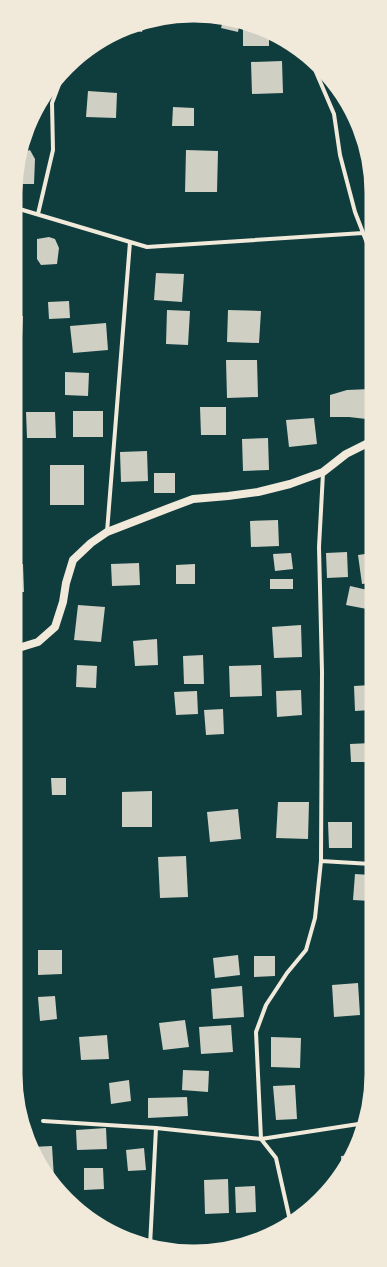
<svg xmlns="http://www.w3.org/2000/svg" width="387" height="1267" font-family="'Libre Baskerville',serif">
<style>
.building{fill:#cfcfc3}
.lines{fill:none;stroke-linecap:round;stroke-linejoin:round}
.minor{stroke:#f1e9da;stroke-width:4}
.secondary{stroke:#f1e9da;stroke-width:8}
.rim{fill:none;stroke:#f1e9da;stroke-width:5}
</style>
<rect width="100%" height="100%" fill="#0f3d3e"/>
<path class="building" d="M224,17H229L240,21L238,32L221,28Z
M144,23L142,32L127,29L133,27Z
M243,26H254L269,32V46H243Z
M278,35L284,37L292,44L279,45Z
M282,61L283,93L252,94L251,62Z
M88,91L117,93L116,118L86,117Z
M173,107L194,108V126H172Z
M353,112L360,124L362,130H353Z
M30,150L35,159L34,184H16L17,158L18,154Z
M186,150L218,151L217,192H185Z
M49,237L55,239L59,248L57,264L41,265L37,259V239Z
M156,273L184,274L182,302L154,300Z
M69,301L70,318L49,319L48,302Z
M167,310L190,311L188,345L166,344Z
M228,310L261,311L259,343L227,342Z
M16,315L23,316L22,338H16Z
M106,323L108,350L73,353L70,326Z
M16,348H20L18,367H16Z
M226,360H257L258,397L227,398Z
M65,372L89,373L88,396L65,395Z
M370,389L366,419L349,417H330V395L347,390Z
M200,407H226V435H201Z
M73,411H103V437H73Z
M26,412H55L56,438H27Z
M314,418L317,444L289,447L286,420Z
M268,438L269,470L243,471L242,439Z
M147,451L148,481L121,482L120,452Z
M50,465H84V505H50Z
M154,473H175V493H154Z
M278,520L279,546L251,547L250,521Z
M347,552L348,577L327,578L326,553Z
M291,553L293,569L275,571L273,554Z
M372,553V583L362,584L358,555Z
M139,563L140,585L112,586L111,564Z
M15,564H23L24,592H15Z
M195,564V584H176V565Z
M270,579H293V589H270Z
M350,586L372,591V610L346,605Z
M78,605L105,607L101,642L74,640Z
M301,625L302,657L274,658L272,627Z
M157,639L158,665L135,666L133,641Z
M203,655L204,684H184L183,656Z
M77,665L97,666L96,688L76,687Z
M261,665L262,696L230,697L229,666Z
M371,685V710L355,711L354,686Z
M301,690L302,715L277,717L276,691Z
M197,691L198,714L176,715L174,692Z
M223,709L224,734L206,735L204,710Z
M371,743V762H351L350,744Z
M51,778H66V795H52Z
M152,791V827H122V792Z
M278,802H309L308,839L276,838Z
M238,809L241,839L210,842L207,812Z
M328,822H352V848H329Z
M186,856L188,897L160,898L158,857Z
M355,874L371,875V901L353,900Z
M38,950H62V974L38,975Z
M238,955L240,975L215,978L213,958Z
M254,956H275V976L254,977Z
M358,983L360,1015L334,1017L332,985Z
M242,986L244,1017L213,1019L211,989Z
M55,996L57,1019L40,1021L38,997Z
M185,1020L189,1047L163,1050L159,1023Z
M231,1025L233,1052L201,1054L199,1027Z
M107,1035L109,1059L81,1060L79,1037Z
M271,1037L301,1038L300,1068L271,1067Z
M183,1070L209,1071L208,1092L182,1090Z
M14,1079H21L19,1102Z
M129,1080L131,1101L111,1104L109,1083Z
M295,1085L297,1119L276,1120L273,1086Z
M187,1097L188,1116L148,1118V1098Z
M106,1128L107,1149L77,1150L76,1130Z
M52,1146L54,1178H49L32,1150L31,1147Z
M144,1148L146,1170L128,1171L126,1150Z
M351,1155L344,1174L342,1175L341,1156Z
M84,1168H103L104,1189L84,1190Z
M228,1179L229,1213L205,1214L204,1180Z
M255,1186L256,1212L236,1213L235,1187Z"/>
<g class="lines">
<path class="minor" d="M315,63L316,72L334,114L340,155L355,212L372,256
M16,208L147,247L363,233
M38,214L53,150L52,103L63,74
M107,532L130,242
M321,861L371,864
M43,1121L156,1128L261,1139L365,1123
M291,1225L276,1158L261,1139L256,1032L266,1005L287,973L306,950L315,918L321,861L322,672L319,547L323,473
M150,1246L156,1128"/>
<path class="secondary" d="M15,649L38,642L55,627L63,602L66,583L73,560L91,543L107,532L169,508L193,499L228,496L258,492L290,484L323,472L346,454L372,441"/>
</g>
<path d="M0 0H387V1267H0ZM193 20H194A173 173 0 0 1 367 193V1074A173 173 0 0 1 194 1247H193A173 173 0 0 1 20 1074V193A173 173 0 0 1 193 20Z" fill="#f1e9da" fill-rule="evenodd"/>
<path class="rim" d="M193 20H194A173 173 0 0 1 367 193V1074A173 173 0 0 1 194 1247H193A173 173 0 0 1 20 1074V193A173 173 0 0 1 193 20Z"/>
</svg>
